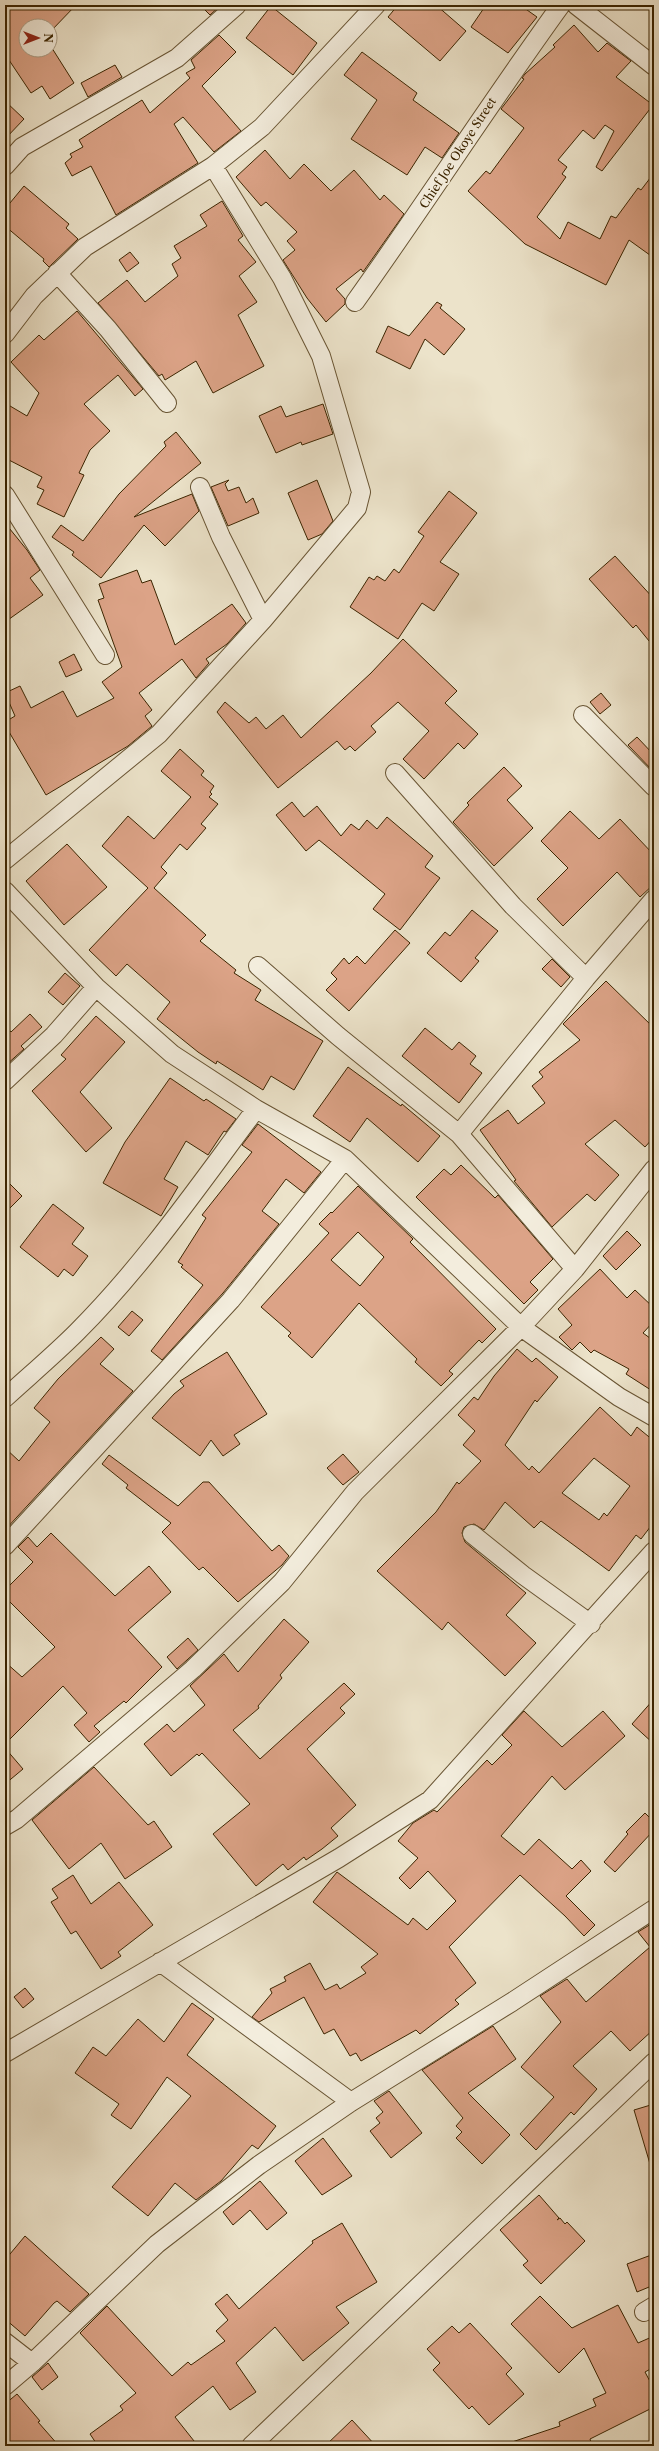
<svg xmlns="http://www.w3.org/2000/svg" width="659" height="2451" font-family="'Libre Caslon Text',serif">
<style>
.building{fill:#dca387;stroke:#3c2501;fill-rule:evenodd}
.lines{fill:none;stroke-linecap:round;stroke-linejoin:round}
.minor-casing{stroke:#685433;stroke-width:20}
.minor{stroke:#f3eddd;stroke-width:18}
.labels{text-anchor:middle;stroke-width:4;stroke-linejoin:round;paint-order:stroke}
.street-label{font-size:12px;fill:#3c2501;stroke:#f3eddd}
</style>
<rect width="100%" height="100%" fill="#ece3ca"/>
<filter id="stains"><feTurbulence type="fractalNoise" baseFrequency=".005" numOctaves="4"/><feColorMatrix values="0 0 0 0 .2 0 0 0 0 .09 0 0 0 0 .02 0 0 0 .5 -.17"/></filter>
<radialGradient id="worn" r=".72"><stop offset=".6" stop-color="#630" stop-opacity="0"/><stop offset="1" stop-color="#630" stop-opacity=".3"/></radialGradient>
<path class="building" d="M5,5H76L50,32V26H26V50H50V45L74,83L50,99L42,86L31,93L5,54Z
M200,5H221L210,15Z
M398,5H436L466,31L440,61L388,17Z
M486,5H520L537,17L508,53L471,27Z
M271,6L317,43L293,75L246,38Z
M574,25L598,52L607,43L631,61L616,77L653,105L602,171L596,167L614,131L605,125L594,139L583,130L558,160L567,167L562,174L566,177L537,217L560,239L568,222L600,239L611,216L616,218L638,188L641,190L654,173V258L629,240L606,285L525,244L468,191L486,171L490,174L524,128L501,109L524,79L522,78L525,74L555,47L553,45Z
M219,35L236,52L202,86L241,131L214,152L183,117L174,124L198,163L116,215L91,166L72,176L65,163L72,157L70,154L83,147L79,140L142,100L150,113L190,78L186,73L195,68L191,60Z
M362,52L417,93L413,100L459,133L442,158L425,147L407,175L351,139L377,100L344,75Z
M115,65L122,77L88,97L81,83Z
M5,101L24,119L5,139Z
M265,150L290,179L304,164L331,191L354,170L380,200L384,195L404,214L363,272L361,269L336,289L345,299V304L326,322L307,298L283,260L295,250L287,241L297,232L266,202L261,206L236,177Z
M24,186L69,224L66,228L78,239L49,267L43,261L44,259L5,226V209Z
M222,201L243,236L238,240L256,262L239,276L257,302L238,315L264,366L213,393L196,361L165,380L162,374L159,376L98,303L127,280L145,302L178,276L172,264L181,258L174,246L207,226L200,215Z
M130,252L139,263L127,272L119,260Z
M437,302L442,305L440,308L465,329L444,355L425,339L410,369L376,352L388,326L409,336Z
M77,311L143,389L135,396L118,375L84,404L110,431L90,450L79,473L84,475L64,517L37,504L44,490L37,487L42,477L5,458V403L27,416L39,393L11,362L39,335L44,340Z
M323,404L333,434L302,445L301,442L276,453L259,416L281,406L286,417Z
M176,432L201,463L134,517L192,494L199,511L165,546L144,525L101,578L72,555L74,552L52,537L61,525L83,541L119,494L166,446L164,442Z
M229,480L225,484L228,491L239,487L246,503L253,498L259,513L228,526L211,487Z
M317,480L333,521L322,534L308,540L288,493Z
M449,491L477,513L440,562L459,574L434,611L422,603L398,639L350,607L369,577L374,580L377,576L385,581L394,569L399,573L424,536L418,532Z
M5,523L27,550L40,570L30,578L43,595L5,622Z
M615,556L654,599V647L636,625L633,628L589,579Z
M137,570L142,583L151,580L175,645L232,604L246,623L227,644L206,659L209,663L196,678L182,659L139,693L152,710L145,716L152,726L128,746L46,795L5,725V722L15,716L5,693L20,686L31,708L63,691L77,717L114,698L102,682L122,667L98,600L104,598L99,584Z
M403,639L457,691L445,703L478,734L464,749L458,743L424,779L403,759L429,731L398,702L371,726L376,732L355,751L350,746L345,750L337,741L278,788L217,712L225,702L249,723L256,717L266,729L283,715L301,738L371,673Z
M74,654L82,670L66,677L59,662Z
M601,693L611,705L600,714L590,702Z
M637,737L654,755V772L628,745Z
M180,749L204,771L201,775L214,786L210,792L212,794L209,797L218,804L201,824L206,828L187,850L180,844L161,867L167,873L154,888L206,935L200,941L236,970L234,973L261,990L255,1000L323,1041L294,1090L271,1076L263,1090L217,1061L216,1064L198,1052L157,1019L170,1002L127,964L116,976L89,950L148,888L102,846L128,816L154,839L191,797L161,771Z
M504,767L522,786L507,800L533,828L494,866L453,822L469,805L467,803Z
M292,802L304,817L317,806L341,836L351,824L359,830L367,820L377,829L387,817L433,856L425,867L440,878L400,930L373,909L385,894L319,840L306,851L276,815Z
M570,811L599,839L620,819L654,855V884L640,897L617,872L563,926L537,899L568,868L541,841Z
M67,844L107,887L64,925L26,881Z
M472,910L498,931L475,958L479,961L461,982L427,953L445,932L450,936Z
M395,930L410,943L349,1011L326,990L337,979L331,973L344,958L349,964L357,956L365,964Z
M552,959L570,977L561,987L542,969Z
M65,973L80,986L63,1005L48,992Z
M606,981L654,1028V1137L645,1147L615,1120L585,1144L619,1175L595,1201L587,1194L552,1227L514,1181L516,1180L480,1130L508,1110L518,1124L545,1103L532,1086L543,1077L539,1072L580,1040L563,1024Z
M30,1014L42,1027L21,1046L24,1049L5,1066V1025L11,1032Z
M96,1016L125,1042L80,1092L112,1128L86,1152L32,1091L66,1059L61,1055Z
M425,1028L452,1050L459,1042L476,1056L470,1064L482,1073L459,1103L402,1056Z
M348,1067L401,1106L402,1104L440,1136L418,1162L367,1118L350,1142L313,1116Z
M170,1078L204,1101L206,1099L236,1119L226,1132L224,1131L208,1155L186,1141L164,1179L178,1187L161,1216L103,1183L125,1142Z
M258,1124L321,1172L304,1193L286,1179L262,1211L279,1224L223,1293L162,1360L151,1351L203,1285L181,1267L183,1265L178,1262L206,1218L202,1215L252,1152L242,1145Z
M461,1165L495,1198L498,1195L553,1259L530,1282L538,1290L524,1304L416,1197L444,1169L451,1175Z
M5,1179L22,1196L5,1213Z
M358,1186L413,1239L410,1242L496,1329L482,1343L479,1340L449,1371L453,1374L441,1386L415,1362L417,1359L359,1303L312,1358L288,1336L291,1333L261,1307L329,1233L319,1224L331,1212L332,1213ZM358,1232L384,1257L360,1286L331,1260Z
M53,1204L84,1228L72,1244L88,1256L73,1276L64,1269L58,1277L20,1247Z
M627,1231L641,1245L616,1270L603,1256Z
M600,1269L627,1298L635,1290L654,1308V1321L643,1333L654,1341V1392L626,1374L629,1369L594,1350L591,1353L580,1342L572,1350L559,1337L572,1325L558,1309Z
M132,1311L143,1320L129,1336L118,1327Z
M101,1337L114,1349L100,1364L133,1391L5,1530V1448L19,1461L50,1422L34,1408L58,1379Z
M517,1349L532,1362L536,1358L558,1377L537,1402L535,1400L505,1445L529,1470L532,1466L539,1473L600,1407L631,1436L637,1427L654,1441V1522L641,1539L636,1535L609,1571L541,1521L534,1528L505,1502L484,1530L474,1524L464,1527L462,1533L465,1542L526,1593L506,1615L536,1643L505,1676L448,1622L442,1630L377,1571L436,1512L457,1482L459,1484L481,1461L463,1445L475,1431L458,1415L474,1397L478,1400L494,1376ZM594,1458L630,1486L607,1516L604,1513L599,1520L562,1493Z
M227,1352L267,1414L234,1435L240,1444L223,1456L211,1440L200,1456L152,1418L174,1394L184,1386L180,1381Z
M343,1454L359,1472L343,1485L327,1468Z
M109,1455L178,1506L203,1482H209L272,1551L279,1545L289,1556L282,1565L238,1602L203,1567L199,1570L162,1532L171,1523L126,1488L128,1485L102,1464Z
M51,1533L115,1596L149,1566L171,1592L128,1630L162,1667L126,1703L124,1701L94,1726L100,1732L89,1742L74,1725L87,1713L63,1686L5,1744V1662L22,1677L55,1647L5,1597V1590L33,1562L18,1547L28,1537L37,1547Z
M284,1619L309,1642L280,1675L282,1678L258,1706L259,1708L233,1730L260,1759L344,1683L355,1694L340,1708L345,1713L307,1749L356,1805L331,1828L338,1836L322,1849L306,1860L304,1857L288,1870L283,1864L256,1886L213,1834L250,1804L202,1753L199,1756L197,1754L171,1776L144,1744L167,1724L174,1732L205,1705L190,1686L224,1654L238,1672Z
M188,1638L198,1650L177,1669L167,1657Z
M654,1699V1744L632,1724Z
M524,1711L562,1747L603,1711L625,1736L565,1790L552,1776L501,1836L524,1855L539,1839L572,1869L581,1860L591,1871L566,1896L595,1925L584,1936L565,1916L520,1875L449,1947L476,1983L455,2000L459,2004L420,2034L416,2030L361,2061L356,2053L350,2056L334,2029L324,2034L304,1997L259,2022L252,2017L272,1993L270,1989L286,1981L284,1977L310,1963L325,1990L337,1984L340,1989L366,1973L361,1967L378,1954L313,1902L337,1872L408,1925L413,1918L427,1930L456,1901L428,1871L410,1889L399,1878L418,1858L398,1841L413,1823L434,1810L437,1812L487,1760L492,1765L512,1745L502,1735Z
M5,1748L23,1769L5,1784Z
M94,1767L148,1825L154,1821L172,1847L125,1879L101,1843L69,1869L32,1820Z
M645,1813L654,1822V1830L615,1872L604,1862L628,1834L626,1832Z
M73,1875L91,1904L119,1882L153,1925L118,1952L121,1956L101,1969L76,1931L71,1934L51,1902L58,1898L52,1889Z
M651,1924L654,1928V2029L630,2051L611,2031L573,2066L597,2089L574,2115L571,2112L536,2150L520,2134L554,2097L521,2067L561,2022L540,1996L567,1979L586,2002L650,1947L638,1932Z
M25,1988L34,1999L23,2008L14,1997Z
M192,2003L214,2019L187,2055L276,2126L258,2149L252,2145L221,2181L196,2200L175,2183L148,2216L112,2187L191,2096L167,2077L131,2129L111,2115L119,2104L75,2073L93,2047L106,2056L138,2019L164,2042Z
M493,2026L516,2059L468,2093L510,2135L482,2164L456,2138L462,2132L456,2126L463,2118L422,2070Z
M389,2091L422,2133L391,2158L370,2131L380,2123L376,2118L383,2112L374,2101Z
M654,2104V2163L650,2164L634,2110Z
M323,2138L352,2176L322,2195L295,2161Z
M260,2181L287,2213L267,2230L250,2210L233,2225L223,2212Z
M539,2195L559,2218L557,2220L560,2218L565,2224L567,2222L585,2241L541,2284L523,2265L528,2261L500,2230Z
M342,2223L377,2282L336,2307L349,2323L303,2361L275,2327L236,2363L256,2392L230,2410L213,2386L175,2417L198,2446H98L90,2434L123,2410L120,2406L136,2393L80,2333L107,2306L172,2376L188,2362L191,2365L225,2341L216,2331L228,2320L215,2304L227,2294L239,2309L313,2243L312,2241Z
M25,2236L89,2294L70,2312L57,2301L54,2303L25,2336L5,2319V2260Z
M654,2254V2285L637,2292L627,2264Z
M540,2296L572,2328L618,2305L638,2343L654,2336V2367L645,2372L654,2389V2407L590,2439L592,2446H509V2443L560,2426L559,2422L596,2406L593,2399L606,2393L584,2348L559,2373L511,2324Z
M470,2323L512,2368L506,2374L524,2394L489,2425L472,2406L469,2409L433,2370L440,2363L427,2349L452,2326L459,2333Z
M48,2363L58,2377L42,2390L32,2377Z
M17,2394L40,2421L38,2422L59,2446H9L5,2441V2404Z
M352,2420L376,2446H325Z"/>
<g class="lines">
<defs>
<path id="minor" d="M576,5L654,66
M5,166L22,147L177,58L237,5
M57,273L108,329L167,403
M355,302C425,204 490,103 561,5
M5,334L34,296L85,247L213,166L262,127L376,5
M200,487L221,537L263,620
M5,495L105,655
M583,715L654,787
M395,773L513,906L586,978
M5,860L159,734L263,620L357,508L361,492L321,356L282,278L213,166
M5,891L96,987L172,1054L256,1109L345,1159L521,1327L619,1397L654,1417
M258,966L338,1036L459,1134L575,1269
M5,1081L54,1035L96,987
M459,1134L586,978L654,899
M5,1398C29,1376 54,1355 77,1332C145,1264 199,1185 256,1109
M472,1534L523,1575L591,1624
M5,1546L231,1300L345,1159
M5,1826L17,1819L193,1669L282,1582L355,1492L521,1327L575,1269L654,1169
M160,1962L351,2102
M5,2053L339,1858L430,1800L654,1551
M644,2312L654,2306
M5,2342L32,2363
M5,2386L32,2363L157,2244L259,2165L351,2102L512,2002L654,1909
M251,2446L654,2062"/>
</defs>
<use href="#minor" class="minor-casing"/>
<use href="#minor" class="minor"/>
</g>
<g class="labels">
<g class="street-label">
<text transform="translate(458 153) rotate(-57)" y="4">Chief Joe Okoye Street</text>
</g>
</g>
<rect width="659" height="2451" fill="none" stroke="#ece3ca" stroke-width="20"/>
<rect x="6" y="6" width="647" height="2439" fill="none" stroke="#3c2501" stroke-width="2"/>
<rect x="10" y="10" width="639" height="2431" fill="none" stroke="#3c2501"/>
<g transform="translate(38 38) rotate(90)"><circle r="19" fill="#f3eddd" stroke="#aa9d85"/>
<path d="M0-3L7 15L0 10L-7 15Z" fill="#8f2418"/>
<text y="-6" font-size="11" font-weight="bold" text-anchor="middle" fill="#3c2501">N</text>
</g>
<rect width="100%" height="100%" filter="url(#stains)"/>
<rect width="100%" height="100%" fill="url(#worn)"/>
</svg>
